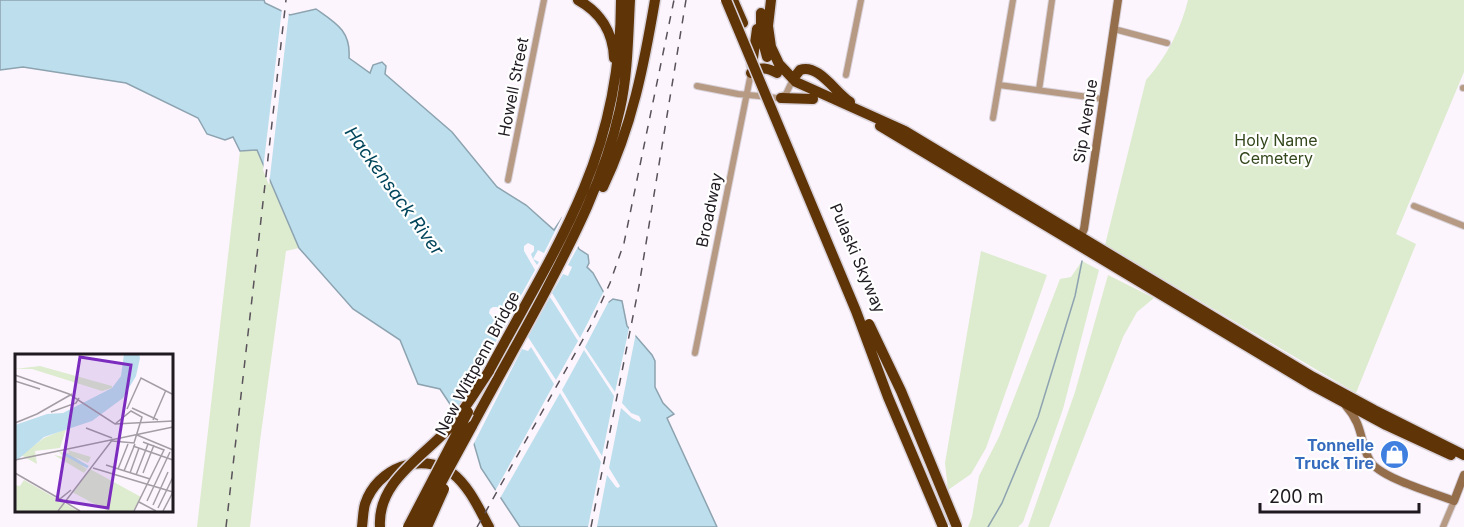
<svg xmlns="http://www.w3.org/2000/svg" width="1464" height="527" font-family="Inter,sans-serif">
<style>
.green{fill:#ddebcf}
.water{fill:#bcdeed;stroke:#8da3b0;stroke-width:1.5}
.pier{fill:#fcf5fd;fill-rule:evenodd}
.lines{fill:none;stroke-linecap:round;stroke-linejoin:round}
.stream{stroke:#8da3b0;stroke-width:1.5}
.street-casing{stroke:#d9d2da;stroke-width:8}
.secondary-casing{stroke:#d9d2da;stroke-width:10}
.highway-casing{stroke:#d9d2da;stroke-width:13}
.street{stroke:#b69a84;stroke-width:6}
.secondary{stroke:#946d4b;stroke-width:8}
.highway{stroke:#5f3407;stroke-width:10}
.rail{stroke:#59525a;stroke-width:1.5;stroke-dasharray:8 8;stroke-linecap:butt}
.highway-bridge-casing{stroke:#d9d2da;stroke-width:13;stroke-linecap:butt}
.highway-bridge{stroke:#5f3407;stroke-width:10}
.labels{text-anchor:middle;stroke-width:4.5;stroke-linejoin:round;paint-order:stroke}
.street-label{font-size:16px;fill:#1f1920;stroke:#fff}
.park-label{font-size:16px;fill:#33471c;stroke:#fff}
.shop-label{font-size:16px;font-weight:bold;fill:#366cbe;stroke:#fff;text-anchor:end}
.water-label{font-size:18px;font-style:italic;fill:#00455b;stroke:#fff}
.inset-river{fill:none;stroke:#bcdeed;stroke-width:3}
.inset-road{fill:none;stroke:#a49da5;stroke-width:1.5}
.view{fill:#7b2cbf;fill-opacity:0.15;stroke:#7b2cbf;stroke-width:3}
.inset-edge{fill:none;stroke:#1f1920;stroke-width:3}
</style>
<rect width="100%" height="100%" fill="#fcf5fd"/>
<path class="green" d="M1188,0H1464V72L1396,234L1416,244L1356,393L1105,245L1146,80C1166,58 1181,29 1188,0Z
M257,149L271,176L299,248L286,251L260,441L250,527H197L240,151Z
M981,251L1047,275L986,448L971,474L948,490L945,463Z
M1082,261L1099,270L1063,409L1023,522L1018,527H968L972,517L979,476L999,437L1060,279L1071,277Z
M1108,275L1154,298L1137,312L1123,337L1049,527H1028L1075,392Z"/>
<path class="water" d="M0,0H264L265,3L290,15L316,9C336,23 351,31 349,58L370,73L373,65L382,62L386,66L385,74L452,132L497,187L526,205L554,230L562,218L579,249L588,255L589,263L587,267L593,273L609,302L613,299L622,301L627,326L652,355L655,361V387L663,403L674,414L667,418L717,527H520L481,468L472,437L440,389L418,384L400,340L353,309L299,248L257,150L240,151L233,137L225,140L207,134L198,118L126,83L23,67L0,70Z"/>
<path class="pier" d="M282,8L289,12L269,185L263,170Z
M563,215L580,243L568,265L572,267L568,276L563,274L552,293L580,338L605,289L611,297L585,347L615,392L630,324L636,333L622,403L631,413L639,416L641,420L640,422L632,418L621,408L609,468L620,486L618,488L616,487L607,475L597,527H588L601,462L560,393L499,500L494,493L554,384L531,347L528,351L522,349L472,447L463,402L499,336L495,334L497,329L502,331L507,321L500,315L496,318L492,317L489,313L490,309L493,307H497L509,317L535,270L524,251V246L528,243L534,246V251L531,254L533,259L537,265L539,262L533,259L538,250L544,253ZM550,297L578,341L556,380L528,337ZM584,350L614,396L602,456L562,390Z"/>
<g class="lines">
<path class="stream" d="M988,527L1002,503L1038,417L1075,296L1082,261"/>
<defs>
<path id="street" d="M1114,29L1167,43
M846,75L861,0
M999,85L1103,99
M697,86L738,94L778,98L786,94L793,79
M1463,88H1464
M1039,90L1052,0
M993,118L1013,0
M508,180L544,0
M1414,206L1464,226
M695,353L751,73
M1443,527L1454,501"/>
<path id="secondary" d="M1078,242L1084,229L1118,0
M1346,406C1364,426 1359,441 1370,461C1380,478 1434,493 1454,501L1464,475"/>
<path id="highway" d="M578,0C600,12 613,32 614,58
M733,0L743,23
M771,0L768,26L771,47L779,64L796,82L905,131L1313,377L1374,410L1464,455
M761,13V35L767,57
M752,65L757,29
M751,73C760,66 768,68 777,73
M793,79L800,70C818,63 835,92 850,102
M781,98L813,99
M880,126L1310,384L1386,425L1451,455
M603,187C632,127 644,65 655,0
M489,371C521,311 558,251 584,188C609,128 621,64 621,0
M472,426C495,383 519,341 542,298C574,237 605,177 620,109C628,73 628,37 630,0
M362,527C363,519 363,511 365,504C377,468 421,451 452,473C469,486 479,509 489,527"/>
</defs>
<use href="#street" class="street-casing"/>
<use href="#secondary" class="secondary-casing"/>
<use href="#highway" class="highway-casing"/>
<use href="#street" class="street"/>
<use href="#secondary" class="secondary"/>
<use href="#highway" class="highway"/>
<path class="rail" d="M226,527L286,0
M477,527L590,327L610,283L624,243L674,0
M591,527L639,286L686,0"/>
<defs>
<path id="highway-bridge" d="M726,0L856,311L888,397L943,527
M869,324L901,391L957,527
M380,527C377,482 422,458 449,428C464,411 476,391 489,371
M408,527L468,412
M417,527L472,426
M427,527L444,489"/>
</defs>
<use href="#highway-bridge" class="highway-bridge-casing"/>
<use href="#highway-bridge" class="highway-bridge"/>
</g>
<defs>
<symbol id="shop-disc" viewBox="-11 -11 22 22"><circle r="9.5" fill="#3f7fe0" stroke="#fff"/><path d="M-5-2.5h2.3a2.7 3.5 0 0 1 5.4 0H5L5.5 6h-11ZM-1.5-2.5h3a1.5 2.3 0 0 0-3 0Z" fill="#fff"/></symbol>
</defs>
<g fill-rule="evenodd">
<use href="#shop-disc" x="1378" y="438" width="33" height="33"/>
</g>
<g class="labels">
<g class="street-label">
<text transform="translate(513 87) rotate(-79)" y="6">Howell Street</text>
<text transform="translate(1085 121) rotate(-81)" y="6">Sip Avenue</text>
<text transform="translate(709 210) rotate(-78)" y="6">Broadway</text>
<text transform="translate(858 258) rotate(67)" y="6">Pulaski Skyway</text>
<text transform="translate(477 363) rotate(-62)" y="6">New Wittpenn Bridge</text>
</g>
<g class="park-label">
<text x="1276" y="146">Holy Name<tspan x="1276" dy="18">Cemetery</tspan></text>
</g>
<g class="shop-label">
<text x="1374" y="451">Tonnelle<tspan x="1374" dy="18">Truck Tire</tspan></text>
</g>
<g class="water-label">
<text transform="translate(394 191) rotate(54)" y="6">Hackensack River</text>
</g>
</g>
<g transform="translate(15 354)">
<rect width="158" height="158" fill="#fcf5fd"/>
<path d="M25,12L97,32V34L87,37L17,15H0ZM51,75L45,94L20,97L22,110L6,101L29,84ZM53,96L76,103L73,109L60,103L74,113L67,112L72,115L69,119L39,101L49,103L44,98L54,99ZM75,115L126,143L118,157H93L57,138ZM9,126L63,157H0V131L5,132Z" fill="#ddebcf"/>
<path d="M109,0H124L125,4L121,22L108,44L77,67L29,83L0,108V71L32,60L48,59L97,34L106,22Z" fill="#bcdeed"/>
<path class="inset-river" d="M48,99L73,113"/>
<path class="inset-road" d="M0,21L54,40L100,70L158,67M0,27L25,35M117,54L143,66M112,55L126,24L157,40M36,58L61,49L64,44M22,60L57,40M138,66L151,36M0,69L22,60M71,74L97,84M122,81L158,96M97,87L119,89L127,63L116,57L100,70M118,92L158,106M0,106L158,73M91,111L135,125M78,114L158,138M103,115L113,90M109,117L120,90M0,119L45,145M115,119L124,94M128,119L139,91M121,121L133,90M56,136L45,145L65,157M132,147L155,98M124,148L141,157M138,151L153,118M143,154L158,123M43,157L98,85M119,157L149,96L128,88M148,157L158,138"/>
<path class="view" d="M65,3L116,11L93,154L42,146Z"/>
<rect width="158" height="158" class="inset-edge"/>
</g>
<path d="M1260 503v9h159v-9" fill="none" stroke="#1f1920" stroke-width="3"/>
<text x="1269" y="503" font-size="18" fill="#1f1920" stroke="#ffffff" stroke-width="4.5" paint-order="stroke">200 m</text>
</svg>
